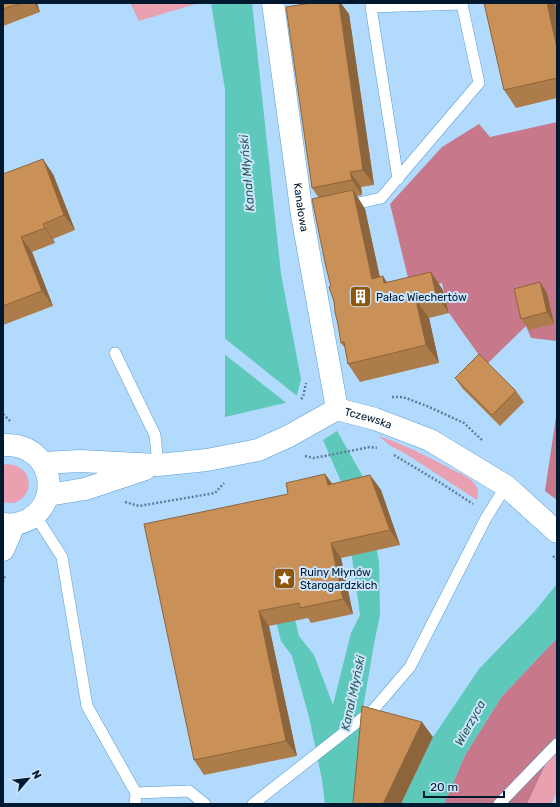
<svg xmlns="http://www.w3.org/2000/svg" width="560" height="807" font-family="Rubik,sans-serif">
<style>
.green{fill:#e9a0b1}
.forest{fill:#c7788b}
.water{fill:#5ec8bb}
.pier{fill:#b2dafc}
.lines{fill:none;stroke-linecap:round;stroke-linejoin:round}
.service-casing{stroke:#599dd3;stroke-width:12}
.minor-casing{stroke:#599dd3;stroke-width:23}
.tertiary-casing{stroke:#599dd3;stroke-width:23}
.path{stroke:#5e7f9b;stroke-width:2.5;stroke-dasharray:2 2;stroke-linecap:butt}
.service{stroke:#fff;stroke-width:11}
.minor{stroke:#fff;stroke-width:22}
.tertiary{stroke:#fff;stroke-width:22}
.wall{fill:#ad7c4b}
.shaded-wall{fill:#8d653d}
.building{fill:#c99057;stroke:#8d653d}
.labels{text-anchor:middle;stroke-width:4;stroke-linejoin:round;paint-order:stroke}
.street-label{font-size:11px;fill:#00192e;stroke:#cbe5fd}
.poi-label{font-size:11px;fill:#00192e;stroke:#cbe5fd;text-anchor:start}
.water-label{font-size:12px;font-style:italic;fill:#2c5a54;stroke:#cbe5fd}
</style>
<rect width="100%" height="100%" fill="#b2dafc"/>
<path class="green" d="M130,3H199L139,21Z
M379,436C405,445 429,457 453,470C460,473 469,477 474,483C479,488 478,494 477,500L406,454L389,445Z
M8,464C42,468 30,510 3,502V465Z
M557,752V793L551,804H527L547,762Z"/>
<path class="forest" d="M557,122V341L531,338L526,326L486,365L449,313L442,283L411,290L390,204L442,147L479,124L490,137Z
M557,410V500L545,491Z
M557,638V740L527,804H444L465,755L502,696Z"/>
<path class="water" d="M211,3H252L281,274L301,379L297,395L289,402L225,417V90Z
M337,431L362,475L379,561L380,615L374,644L363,708L360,804H325L322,780L309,717L292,656L281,641L250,523L270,518L299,636L314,655L333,705L351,633L360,615L342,484L323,440Z
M557,584V638L502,696L465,755L444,804H401L433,737L479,669L534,612Z"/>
<path class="pier" d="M223,337L297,396L289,405L223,353Z"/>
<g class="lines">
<defs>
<path id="service" d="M346,206L381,198L479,83L462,4L371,7L398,179
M115,353L155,435L158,465
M35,515L62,557L87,706L136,793L135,804
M136,793L189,791L205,804
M253,804L374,709L410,667L486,518L506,486
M499,804L557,744"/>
<path id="minor" d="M3,550L14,525"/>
<g id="tertiary">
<path id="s1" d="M273,3L302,215L337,409"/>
<path d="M3,445C59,442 64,516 15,524C11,525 7,524 3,524"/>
<path id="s2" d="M43,463L80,461L158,465L207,460L258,450L289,436L337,409L375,419L430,440L506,486L557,532"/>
<path d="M48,495L85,489L145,469"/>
</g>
</defs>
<use href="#service" class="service-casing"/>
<use href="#minor" class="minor-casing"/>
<use href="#tertiary" class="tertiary-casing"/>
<path class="path" d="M392,397H403L427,406L464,423L483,441
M301,399L303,397L306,383
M3,414L10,421
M394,455L444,485L473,504
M305,456L314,458L370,447L377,448
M125,502L139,506L215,493L224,483
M553,556L557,560
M3,582L5,575"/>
<use href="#service" class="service"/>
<use href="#minor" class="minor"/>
<use href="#tertiary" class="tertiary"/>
</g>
<path class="wall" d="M3,3H37L40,12L3,26Z
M484,3H555L557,12V98L516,108L504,90Z
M349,14L374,185L361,187L362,195L357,196L365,209L380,277L387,282L443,290L449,313L429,318L439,363L360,382L348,364L345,348L341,343L338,324L331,287L319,198L312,188Z
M3,174H53L75,230L53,239L55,243L32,252L53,306L3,325Z
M540,282L547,293L554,324L529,330L521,319Z
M455,378L516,391L524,402L500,426L463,389Z
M325,474L332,484L370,475L381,490L400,545L341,558L353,614L311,623L308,618L269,626L297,756L204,775L194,760L288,494Z"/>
<path class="shaded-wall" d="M34,3H37L40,12Z
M339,3H341L349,14L374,185L363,170Z
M547,3H555L557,12V48Z
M43,159L53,174L75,230L64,215Z
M350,172L361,187L362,195L352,180Z
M353,190L365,209L384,297L372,279Z
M43,224L53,239L55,243L45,228Z
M21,237L32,252L53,306L42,291Z
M431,272L443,290L449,313L436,295Z
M383,276L395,295L384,283Z
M540,282L547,293L554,324L547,312Z
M416,300L429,318L439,363L426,345Z
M325,474L336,489L328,485Z
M370,475L381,490L400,545L390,530Z
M331,543L341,558L353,614L343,599Z
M259,611L269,626L297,756L286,741Z
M422,722L433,737L401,804H383Z"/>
<path class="building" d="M3,3H21L3,9Z
M311,3H339L363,170L350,172L352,180L312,188L286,7Z
M484,3H547L557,48V78L504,90Z
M43,159L64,215L43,224L45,228L21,237L42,291L3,306V174Z
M353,190L372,279L383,276L384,283L431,272L436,295L416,300L426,345L348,364L344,342L341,343L338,324L335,312L334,301L329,287H331L326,267L312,199Z
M540,282L547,312L521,319L514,289Z
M479,354L516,391L492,415L455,378Z
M325,474L328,485L370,475L390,530L331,543L343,599L300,608L299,603L259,611L286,741L194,760L144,524L288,494L286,483Z
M362,706L422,722L383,804H353Z"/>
<defs>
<symbol id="building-square" viewBox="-11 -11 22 22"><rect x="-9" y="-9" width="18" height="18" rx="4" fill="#8f560f" stroke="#cbe5fd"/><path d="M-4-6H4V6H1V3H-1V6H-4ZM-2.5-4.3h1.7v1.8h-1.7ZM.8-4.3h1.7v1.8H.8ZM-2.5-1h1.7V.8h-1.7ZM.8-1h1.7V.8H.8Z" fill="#fff"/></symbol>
<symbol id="sight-square" viewBox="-11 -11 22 22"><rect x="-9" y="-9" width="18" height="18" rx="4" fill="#8f560f" stroke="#cbe5fd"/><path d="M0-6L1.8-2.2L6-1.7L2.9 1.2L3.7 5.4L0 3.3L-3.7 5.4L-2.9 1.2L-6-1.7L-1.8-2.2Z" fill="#fff"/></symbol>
</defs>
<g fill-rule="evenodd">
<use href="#building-square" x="348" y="284" width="25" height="25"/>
<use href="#sight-square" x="272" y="566" width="25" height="25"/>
</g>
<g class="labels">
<g class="street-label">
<text dy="4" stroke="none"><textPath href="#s1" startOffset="206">Kanałowa</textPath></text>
<text dy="4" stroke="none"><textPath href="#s2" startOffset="338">Tczewska</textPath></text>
</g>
<g class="poi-label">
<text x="376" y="301">Pałac Wiechertów</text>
<text x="300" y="576">Ruiny Młynów<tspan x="300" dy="13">Starogardzkich</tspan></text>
</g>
<g class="water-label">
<text transform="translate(247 173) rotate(-95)" y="4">Kanał Młyński</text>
<text transform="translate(353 693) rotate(-78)" y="4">Kanał Młyński</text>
<text transform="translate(470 723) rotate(-61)" y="4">Wierzyca</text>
</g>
</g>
<rect width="560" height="807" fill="none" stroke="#00192e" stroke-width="8"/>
<g transform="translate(28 779) rotate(62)" stroke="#cbe5fd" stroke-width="3" paint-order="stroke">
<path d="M0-3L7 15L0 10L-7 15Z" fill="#00192e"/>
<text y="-6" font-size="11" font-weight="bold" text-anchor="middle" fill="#00192e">N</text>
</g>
<path d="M424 791v6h80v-6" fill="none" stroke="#00192e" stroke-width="2"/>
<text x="430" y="791" font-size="12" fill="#00192e" stroke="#cbe5fd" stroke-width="3" paint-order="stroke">20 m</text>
</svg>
